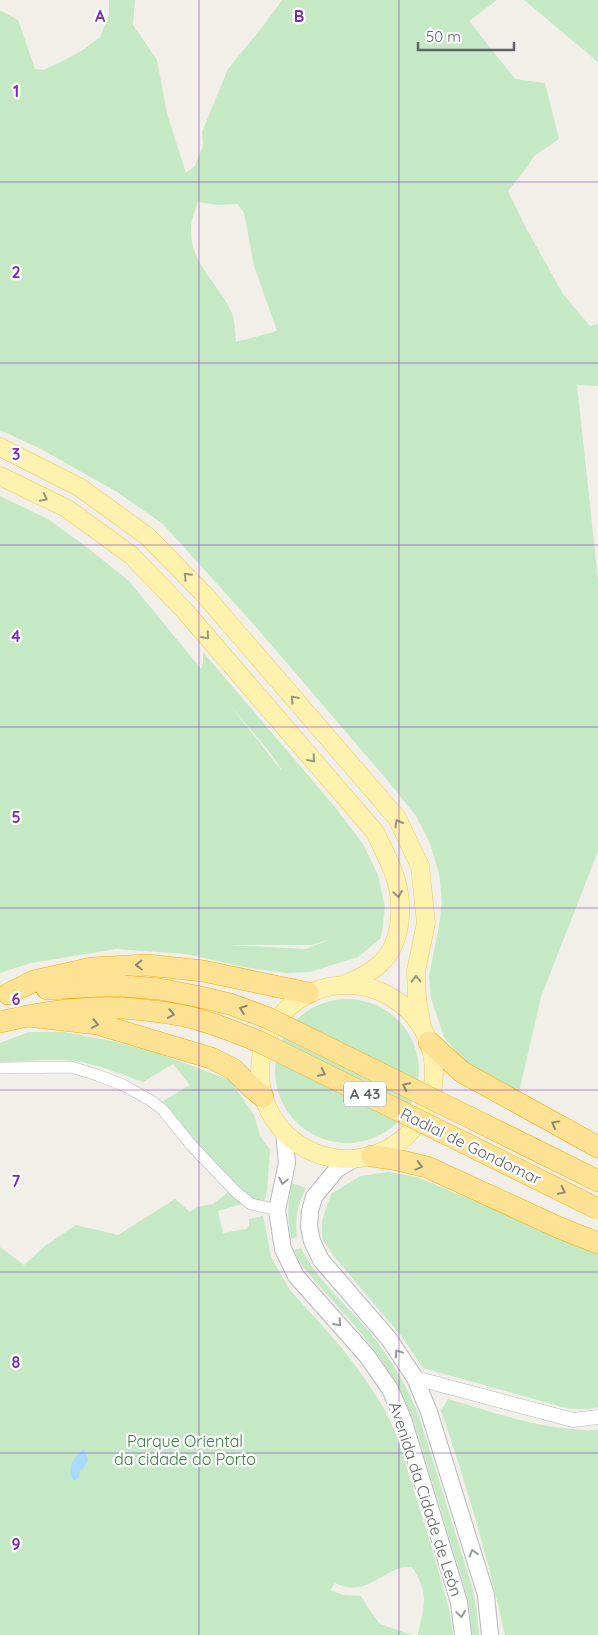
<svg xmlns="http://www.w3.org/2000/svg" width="598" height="1635" font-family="Quicksand,sans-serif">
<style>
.green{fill:#c5e8c5;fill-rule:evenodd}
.water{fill:#aadaff}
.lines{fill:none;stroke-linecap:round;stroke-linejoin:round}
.minor-casing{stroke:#b5b8bc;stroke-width:12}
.tertiary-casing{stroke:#b5b8bc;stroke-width:15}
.secondary-casing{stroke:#b6babf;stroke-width:18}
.primary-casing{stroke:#f2c960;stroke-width:19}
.motorway-casing{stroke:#f9ab00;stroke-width:22}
.minor{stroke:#fff;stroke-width:11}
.tertiary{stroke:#fff;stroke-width:14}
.secondary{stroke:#fff;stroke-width:16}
.primary{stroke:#fff2af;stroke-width:18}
.motorway{stroke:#fde293;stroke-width:21}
.motorway-bridge-casing{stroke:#f9ab00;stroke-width:22;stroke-linecap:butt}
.motorway-bridge{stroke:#fde293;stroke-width:21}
.oneway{stroke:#979581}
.oneway2{stroke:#8e8975}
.oneway3{stroke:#979a9d}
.grid{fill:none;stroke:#7b2cbf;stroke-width:1;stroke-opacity:0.55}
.labels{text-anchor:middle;stroke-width:4.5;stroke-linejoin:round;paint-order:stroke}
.shield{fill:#fff;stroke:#8f9295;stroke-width:1}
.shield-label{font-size:15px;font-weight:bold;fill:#5f6368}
.street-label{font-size:16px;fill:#5f6368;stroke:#fff}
.park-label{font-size:16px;fill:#348238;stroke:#fff}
.grid-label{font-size:16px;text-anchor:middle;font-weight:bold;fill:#7b2cbf;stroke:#fff;stroke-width:4.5;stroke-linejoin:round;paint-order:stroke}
</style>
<rect width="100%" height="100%" fill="#f1efe8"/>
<path class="green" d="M109,0H135L133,25L157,60L167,114L186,173L195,166L203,146L202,132L228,69L264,25L282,0H497L469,21L515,79L545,83L559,139L534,156L528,166L508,191L526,228L563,294L590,326L598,324V386L577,385L598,580V851L541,997L519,1092L463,1060L444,1037L431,998L429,976L439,926L442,902L439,873L429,841L416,816L388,781L256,627L163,524L117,492L41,449L0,430V10L18,20L35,69L43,70L61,62L83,50L100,37L109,14ZM198,202L218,205L238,204L244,213L254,266L277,331L236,342C235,332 235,320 231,311C218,283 189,262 191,228C191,220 195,210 198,202Z
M524,0H598V62Z
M0,496L48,519L89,549L129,581L201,669L203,663V652L335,807L363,844L378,875L385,907L381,938L358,957L310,972L285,973L244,967L186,954L116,949L31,963L0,973ZM230,705L268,750L282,770H281ZM328,940L306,949L227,945H311Z
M275 1071a72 72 0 1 1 144 0a72 72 0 1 1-144 0Z
M29,1032H63L112,1041L157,1053L230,1080L254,1115L260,1136L270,1150L267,1191L264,1202L250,1197L223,1171L199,1146L163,1101L190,1085L173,1064L143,1082C121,1074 98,1064 75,1061C50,1058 25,1061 0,1062V1043Z
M388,1172L417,1177L598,1253V1407L587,1409H570L423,1368L402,1337L333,1255L322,1238V1221L331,1194L360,1176Z
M291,1183L306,1188C297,1207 295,1217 297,1237L291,1239C287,1216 288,1205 291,1183Z
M231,1190L242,1204L218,1211L223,1233L246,1229L249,1226V1219L260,1217L263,1215L271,1257L290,1290L342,1348L365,1379L385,1410L397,1436L434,1555L449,1609L453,1635H418C424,1605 430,1595 412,1567C387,1563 368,1600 335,1583L330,1590L343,1595L361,1596L370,1611L380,1624L412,1635H0V1247L24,1265L45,1246L76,1225L118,1235L175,1199L190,1212L197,1207L213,1204Z
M301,1248C317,1281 347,1305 371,1334C391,1359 407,1386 419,1416L472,1587L477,1612L479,1635H471L470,1613L465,1589L413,1419C405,1401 397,1383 386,1367C362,1329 328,1298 300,1263L294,1250Z
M448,1399C497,1413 546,1432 598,1430V1635H505C488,1559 467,1485 441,1411Z"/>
<path class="water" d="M84,1449L88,1460L83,1469L80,1470L79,1477L74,1481C65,1471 74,1455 84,1449Z"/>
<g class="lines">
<defs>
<path id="minor" d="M0,1068L71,1067L97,1075L123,1085L150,1100L163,1110L192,1146L236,1192L251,1204L277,1210"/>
<path id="tertiary" d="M415,1378L573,1420L598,1417"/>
<path id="secondary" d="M284,1132L287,1163L277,1210L283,1249L296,1276L367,1356L390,1389L403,1419L459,1602L463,1635
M354,1159L337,1169L314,1197L310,1211L309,1227L312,1241L321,1260L389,1339L415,1378L429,1412L486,1595L490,1635"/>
<path id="primary" d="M0,447L79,487L147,536L203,593L397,818L420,866L426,923L416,971L417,999L422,1027
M0,476L66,508L131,555L184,610L375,832C381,845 388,858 393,871C404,899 404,941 381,963C371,973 358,979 345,984
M260 1072a87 87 0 1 1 174 0a87 87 0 1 1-174 0Z"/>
<path id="motorway" d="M47,989L98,986H124
M8,994L34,981L92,968L147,965L203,971L308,993
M29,1016L97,1024L211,1058L233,1069L250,1086L263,1097
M0,1022C41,1012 81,1006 123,1008
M429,1042L462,1072L598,1147
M481,1123L598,1181
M372,1156L393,1159L427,1167L560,1228L598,1243"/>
</defs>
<use href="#minor" class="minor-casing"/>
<use href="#tertiary" class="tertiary-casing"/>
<use href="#secondary" class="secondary-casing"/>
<use href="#primary" class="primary-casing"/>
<use href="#motorway" class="motorway-casing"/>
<use href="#minor" class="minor"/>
<use href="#tertiary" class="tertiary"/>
<use href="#secondary" class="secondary"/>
<use href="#primary" class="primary"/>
<use href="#motorway" class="motorway"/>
<defs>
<path id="motorway-bridge" d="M124,986L159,989L196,996L230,1004L268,1018L481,1123
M123,1008C147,1010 170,1012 193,1018C216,1024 238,1033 260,1042L598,1209"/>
</defs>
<use href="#motorway-bridge" class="motorway-bridge-casing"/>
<use href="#motorway-bridge" class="motorway-bridge"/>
</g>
<defs><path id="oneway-chevron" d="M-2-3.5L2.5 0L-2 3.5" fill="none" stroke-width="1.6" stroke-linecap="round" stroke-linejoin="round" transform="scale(1.25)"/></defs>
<g class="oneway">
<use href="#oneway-chevron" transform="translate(44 498) rotate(26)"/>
<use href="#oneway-chevron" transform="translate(187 576) rotate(-134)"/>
<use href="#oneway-chevron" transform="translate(206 636) rotate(49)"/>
<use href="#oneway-chevron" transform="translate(294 699) rotate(-131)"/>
<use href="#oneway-chevron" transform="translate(312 759) rotate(49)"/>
<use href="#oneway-chevron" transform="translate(398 823) rotate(-120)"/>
<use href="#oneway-chevron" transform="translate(398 894) rotate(81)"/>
<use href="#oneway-chevron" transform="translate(416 979) rotate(-91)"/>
</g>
<g class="oneway2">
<use href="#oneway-chevron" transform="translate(139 965) rotate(178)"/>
<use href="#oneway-chevron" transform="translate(243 1009) rotate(-160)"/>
<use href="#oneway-chevron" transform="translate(171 1014) rotate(11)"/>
<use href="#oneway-chevron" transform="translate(95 1024) rotate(11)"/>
<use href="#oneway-chevron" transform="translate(322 1073) rotate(26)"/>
<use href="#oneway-chevron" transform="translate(406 1086) rotate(-154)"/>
<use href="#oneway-chevron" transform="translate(555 1124) rotate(-151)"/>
<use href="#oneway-chevron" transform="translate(419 1166) rotate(15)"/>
<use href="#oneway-chevron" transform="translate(562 1191) rotate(26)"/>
</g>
<g class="oneway3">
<use href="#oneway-chevron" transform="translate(283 1181) rotate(102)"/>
<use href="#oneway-chevron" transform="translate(338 1323) rotate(49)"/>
<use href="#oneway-chevron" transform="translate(398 1353) rotate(-124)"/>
<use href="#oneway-chevron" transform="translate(473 1553) rotate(-107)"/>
<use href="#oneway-chevron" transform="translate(461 1614) rotate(82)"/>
</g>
<path class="grid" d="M199,0V1635M399,0V1635M0,182H598M0,363H598M0,545H598M0,727H598M0,908H598M0,1090H598M0,1272H598M0,1453H598"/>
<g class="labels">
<rect class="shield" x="344" y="1081.5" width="42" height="25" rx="4"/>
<g class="shield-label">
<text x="365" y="1099">A 43</text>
</g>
<g class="street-label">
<text transform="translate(471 1146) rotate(26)" y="6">Radial de Gondomar</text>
<text transform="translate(426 1499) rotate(72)" y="6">Avenida da Cidade de León</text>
</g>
<g class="park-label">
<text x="185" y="1447">Parque Oriental<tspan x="185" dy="18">da cidade do Porto</tspan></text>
</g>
</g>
<g class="grid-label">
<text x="100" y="22">A</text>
<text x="299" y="22">B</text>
<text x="16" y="97">1</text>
<text x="16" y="278">2</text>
<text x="16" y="460">3</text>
<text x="16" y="642">4</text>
<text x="16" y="823">5</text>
<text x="16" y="1005">6</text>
<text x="16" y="1187">7</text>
<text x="16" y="1368">8</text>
<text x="16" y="1550">9</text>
</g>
<path d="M418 42v8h96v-8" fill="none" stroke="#5f6368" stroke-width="2.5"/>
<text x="426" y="42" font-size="15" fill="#5f6368" stroke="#ffffff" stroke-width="4" paint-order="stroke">50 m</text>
</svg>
